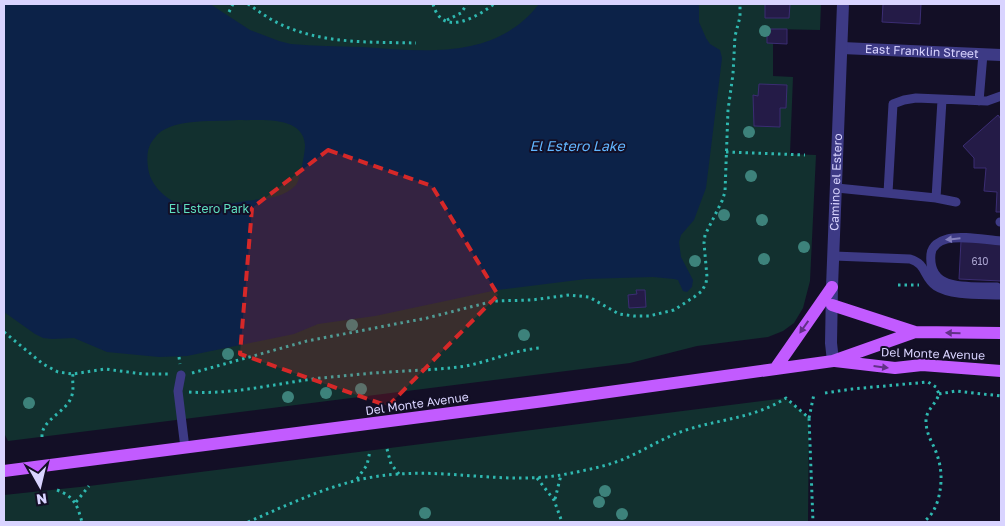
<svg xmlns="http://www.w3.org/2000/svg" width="1005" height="526" font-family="'Golos Text',sans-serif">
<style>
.green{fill:#12302f}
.water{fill:#0c2248;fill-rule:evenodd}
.building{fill:#241b47;stroke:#3b2d73}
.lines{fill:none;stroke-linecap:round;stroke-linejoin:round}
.path{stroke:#2fb8b0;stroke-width:3;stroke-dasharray:2.5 4;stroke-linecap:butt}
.service{stroke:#3d3a85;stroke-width:9}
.tertiary{stroke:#3d3a85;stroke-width:12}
.primary{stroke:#c25bff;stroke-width:12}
.tree{fill:#3d827b}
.oneway{fill:#837fbc}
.oneway2{fill:#623188}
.marked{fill:#d62828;fill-opacity:0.2;stroke:#d62828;stroke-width:4;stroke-dasharray:10 6;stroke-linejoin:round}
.labels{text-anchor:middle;stroke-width:4;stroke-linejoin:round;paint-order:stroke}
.number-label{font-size:10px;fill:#aca6d1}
.street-label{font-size:12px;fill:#d9d4ff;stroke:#130f26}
.park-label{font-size:12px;fill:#5fe0c0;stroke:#130f26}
.water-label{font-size:14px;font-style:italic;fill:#62b6ff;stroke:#130f26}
</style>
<rect width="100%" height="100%" fill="#130f26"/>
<path class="green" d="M4,4H821L820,30L773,29V76L793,77L790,154L816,155L810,281L803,308L794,323L783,331L768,337L697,346L630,363L8,441L4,433Z
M786,398L809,418L808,522H4V495L89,486Z"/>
<path class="water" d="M4,4H210L250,30L279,41L291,44C314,46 338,46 361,47C424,51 495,61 539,4H699V22L706,38L710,44L720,50L722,58L706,188L694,220L681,235L679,242L681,257L693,280L692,287L687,292L683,291L678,280L674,279L653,277L586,279L497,290L375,316L318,324L294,334L187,356L159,357L107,352L74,338L52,339L43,338L35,334L4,312ZM239,120C260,121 303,115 305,145C305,153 300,180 296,185C283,199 264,198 246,201C231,203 214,208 198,208C177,208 155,193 149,173C147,164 146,151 151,143C153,140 156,136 158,134C175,118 217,122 239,120Z"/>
<path class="building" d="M765,4H790L789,18H765Z
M883,4H921L920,24L882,22Z
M767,29H787V44L767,43Z
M759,84L787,85L786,108H780V127L754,126L753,95L758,96Z
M998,115L1001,119V212H996L997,192L984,191L986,168H974V158L963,146Z
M961,241L1001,243V281L959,279Z
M636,290H645L646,307L629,308L628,295L637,294Z"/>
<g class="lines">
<path class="path" d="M248,4C260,12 273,22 287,27C327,44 374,42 416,43
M433,4C442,38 477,17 494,4
M229,12L233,4
M447,20L461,13L467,4
M726,152L805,155
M898,285H919
M4,332L43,364L58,372L73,374L105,369L143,374H169
M179,357L180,364
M192,373L307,341L427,318L494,301L532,300L569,295L589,297L619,314L634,316H649L674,310L694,297L702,291L706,283L707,277L704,243L705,235L722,201L725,192L728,110L733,74L735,36L740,17V4
M189,392C234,395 277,383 321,378C344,376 367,373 390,372C415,370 440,370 466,366C491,361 514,350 540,348
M825,393L852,389L928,382L936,387L939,394C936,404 926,410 926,421C926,431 930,439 934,447C942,465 943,481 938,500C935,509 931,517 923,522
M939,394L956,391L1001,396
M809,418L814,394
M42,437C41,419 68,412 72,395C74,389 72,381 73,374
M387,449L391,464L399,474
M537,478L554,500L562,522
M357,479L367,465L370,451
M57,490C75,497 77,505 82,522
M555,499L561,475
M76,502L89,486
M248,522C297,501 344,477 399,474C453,470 507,484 561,475C582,471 604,467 624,459C645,450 664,437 686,430C720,419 755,418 786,398L809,418L813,522"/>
<path class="service" d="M979,101L983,54
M837,188L936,198L956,202
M888,193L893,104L904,100L916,98L987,101L1001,96
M936,198L942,100
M1000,222H1001
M1001,241C986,240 961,235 947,239C939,241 932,246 931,254C927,293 971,286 997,287L1001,290
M834,256L910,259C927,264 923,277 936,286C951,296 983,294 1001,295
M181,375L178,391L185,448"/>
<g class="tertiary">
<path id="s1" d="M842,48L1001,55"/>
<path id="s2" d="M833,361L831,343L832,287L843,4"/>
</g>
<path class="primary" d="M832,305L915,332
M835,361L895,368L922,365L1001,371
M775,369L832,287
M4,471L544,401L833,361L915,332L1001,333"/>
</g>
<g class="tree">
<circle cx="765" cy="31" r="6"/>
<circle cx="749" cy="132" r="6"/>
<circle cx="751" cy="176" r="6"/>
<circle cx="724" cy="215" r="6"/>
<circle cx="762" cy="220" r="6"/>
<circle cx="804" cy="247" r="6"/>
<circle cx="764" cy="259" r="6"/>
<circle cx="695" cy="261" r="6"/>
<circle cx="352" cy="325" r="6"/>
<circle cx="524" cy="335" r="6"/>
<circle cx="228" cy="354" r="6"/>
<circle cx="361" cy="389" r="6"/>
<circle cx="326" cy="393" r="6"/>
<circle cx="288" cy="397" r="6"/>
<circle cx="29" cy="403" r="6"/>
<circle cx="605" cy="491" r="6"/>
<circle cx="599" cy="502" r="6"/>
<circle cx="425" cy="513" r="6"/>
<circle cx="622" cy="514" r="6"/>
</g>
<defs><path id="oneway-solid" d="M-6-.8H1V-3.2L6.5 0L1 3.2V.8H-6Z" transform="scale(1.25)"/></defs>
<use class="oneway" href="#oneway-solid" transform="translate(953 239) rotate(174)"/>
<g class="oneway2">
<use href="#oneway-solid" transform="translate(804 327) rotate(125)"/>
<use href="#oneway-solid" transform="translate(953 333) rotate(-179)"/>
<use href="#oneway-solid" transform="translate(881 367) rotate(7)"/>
</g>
<path class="marked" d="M328,150L432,186L498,295L388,406L240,354L252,208Z"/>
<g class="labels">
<g class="number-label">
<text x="980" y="265">610</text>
</g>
<g class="street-label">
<text dy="4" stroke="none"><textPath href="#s1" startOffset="80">East Franklin Street</textPath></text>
<text dy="4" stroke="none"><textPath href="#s2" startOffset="179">Camino el Estero</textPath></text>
<text transform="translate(933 354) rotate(2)" y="4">Del Monte Avenue</text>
<text transform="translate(417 404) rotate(-8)" y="4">Del Monte Avenue</text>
</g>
<g class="park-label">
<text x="209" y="213">El Estero Park</text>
</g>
<g class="water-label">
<text x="577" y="151">El Estero Lake</text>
</g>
</g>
<rect width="1005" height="526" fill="none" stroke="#d9d4ff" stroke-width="10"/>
<g transform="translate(40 486) rotate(172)" stroke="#130f26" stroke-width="4" paint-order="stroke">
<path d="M0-4L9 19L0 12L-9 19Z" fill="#d9d4ff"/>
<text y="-8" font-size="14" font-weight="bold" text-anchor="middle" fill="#d9d4ff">N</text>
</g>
</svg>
